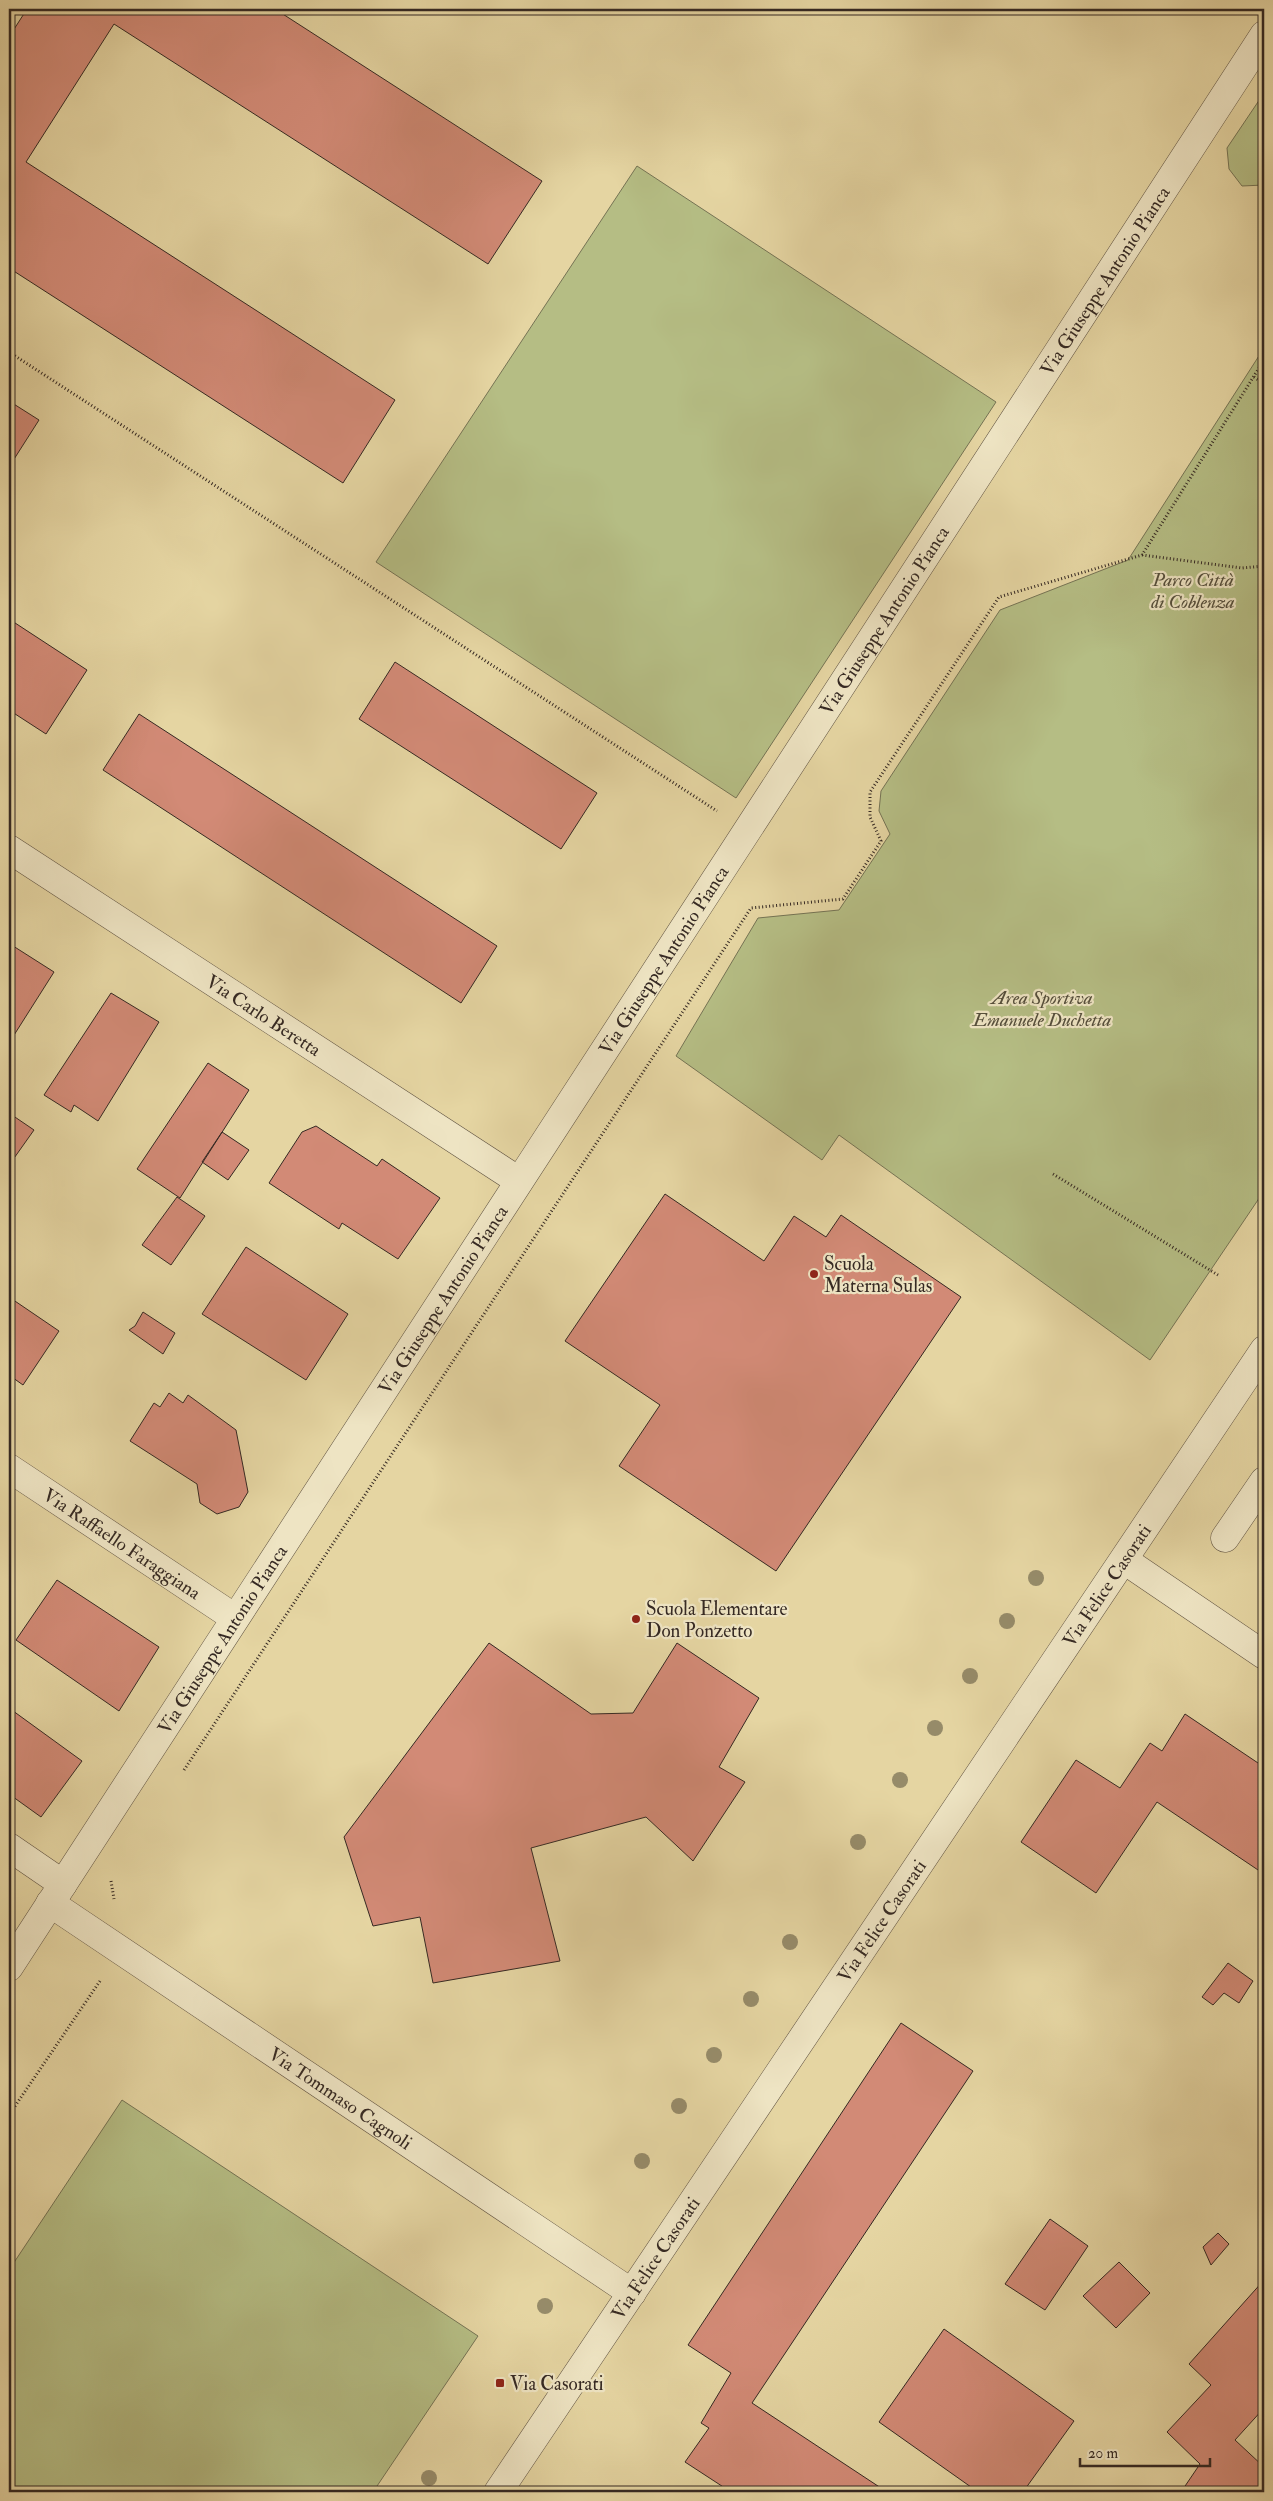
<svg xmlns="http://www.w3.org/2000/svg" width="1273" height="2501" font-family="'IM FELL Double Pica',serif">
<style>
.green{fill:#b5bd84;stroke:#757354}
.building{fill:#d28a76;stroke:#352923}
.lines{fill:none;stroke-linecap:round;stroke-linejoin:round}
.minor-casing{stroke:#615443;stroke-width:29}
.path{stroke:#352923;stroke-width:3;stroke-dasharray:1 2.5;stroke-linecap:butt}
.minor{stroke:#eee4c3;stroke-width:28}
.tree{fill:#968b69}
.poi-dot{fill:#8f2418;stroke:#eee4c3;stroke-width:2}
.labels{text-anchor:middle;stroke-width:4.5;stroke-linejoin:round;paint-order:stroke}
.street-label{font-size:19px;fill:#352923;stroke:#eee4c3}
.park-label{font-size:19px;font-style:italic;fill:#554e3b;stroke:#eee4c3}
.poi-label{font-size:19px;fill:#352923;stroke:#eee4c3;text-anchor:start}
</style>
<rect width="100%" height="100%" fill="#e5d5a2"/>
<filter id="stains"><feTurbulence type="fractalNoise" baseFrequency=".004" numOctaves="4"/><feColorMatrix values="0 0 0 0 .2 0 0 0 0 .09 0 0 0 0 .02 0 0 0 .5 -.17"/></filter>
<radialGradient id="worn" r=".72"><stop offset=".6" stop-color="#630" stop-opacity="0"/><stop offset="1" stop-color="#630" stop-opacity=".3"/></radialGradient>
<path class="green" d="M1264,93V185L1242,186L1229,169L1227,148Z
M637,166L996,402L736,798L376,562Z
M1264,348V1191L1150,1360L839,1135L822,1160L676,1056L758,918L839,910L890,834L879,811L881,791L1000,610L1128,560Z
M122,2100L478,2336L373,2492H9V2270Z"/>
<path class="building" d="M27,9H275L542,181L488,264L114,24L26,162L395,400L343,483L9,268V37Z
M9,401L39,420L9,467Z
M9,619L87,670L46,734L9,710Z
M395,662L597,793L561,849L359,719Z
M139,714L497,946L461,1003L103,770Z
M10,944L54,972L9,1043V946Z
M111,993L159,1022L98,1121L74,1105L71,1112L44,1095Z
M208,1063L249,1090L180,1198L137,1169Z
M9,1113L34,1130L12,1161L9,1159Z
M316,1126L377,1166L382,1159L440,1198L398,1259L342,1223L339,1229L269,1183L302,1132Z
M222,1132L249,1150L228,1180L202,1162Z
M665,1194L764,1261L794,1216L826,1237L841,1215L961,1297L776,1571L619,1466L660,1405L565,1341Z
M177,1197L205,1216L171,1265L142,1245Z
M246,1247L348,1314L306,1380L202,1314Z
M9,1297L59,1331L23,1385L9,1375Z
M143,1312L175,1333L163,1354L129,1330L135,1326Z
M169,1393L183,1403L188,1395L236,1430L248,1492L239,1507L217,1514L200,1503L197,1484L130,1441L154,1403L160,1407Z
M57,1580L159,1647L119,1711L16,1640Z
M489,1643L591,1714L633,1713L677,1643L759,1698L719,1767L745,1782L693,1861L646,1817L531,1848L560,1961L433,1983L420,1917L373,1926L344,1837Z
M9,1708L82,1761L41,1817L9,1794Z
M1185,1714L1264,1767V1874L1157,1802L1096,1893L1021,1842L1076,1760L1120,1788L1150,1743L1162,1751Z
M1228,1963L1253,1981L1239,2003L1224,1993L1213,2005L1202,1997Z
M901,2023L973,2071L752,2403L887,2492H731L685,2462L709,2428L701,2423L731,2373L688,2345Z
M1050,2219L1088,2246L1045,2310L1005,2284Z
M1218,2233L1229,2244L1211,2265L1203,2247Z
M1119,2262L1150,2293L1116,2328L1083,2296Z
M1264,2280V2408L1235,2440L1264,2467V2492H1181L1200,2464L1167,2432L1211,2385L1189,2364Z
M944,2329L1074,2421L1023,2492H978L879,2422Z"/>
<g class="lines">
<defs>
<g id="minor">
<path id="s1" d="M9,849L519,1181"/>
<path id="s2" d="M9,1468L235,1618"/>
<path d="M1225,1538L1264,1481"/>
<path d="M1124,1560L1264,1655"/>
<path d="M9,1847L63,1884"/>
<path id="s3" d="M50,1903L632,2293"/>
<path id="s4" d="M9,1967L1264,35"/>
<path id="s5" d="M498,2492L1264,1350"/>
</g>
</defs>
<use href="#minor" class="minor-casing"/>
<path class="path" d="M9,352L717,811
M1254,377L1264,384
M1142,555L1242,568L1264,566
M1053,1174L1218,1275
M184,1770L751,908L843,899L881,841L870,817V792L999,597L1142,555L1264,360
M111,1881L114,1899
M9,2115L100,1981"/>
<use href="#minor" class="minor"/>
</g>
<g class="tree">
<circle cx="1036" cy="1578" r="8"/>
<circle cx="1007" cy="1621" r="8"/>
<circle cx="970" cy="1676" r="8"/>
<circle cx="935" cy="1728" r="8"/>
<circle cx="900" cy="1780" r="8"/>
<circle cx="858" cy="1842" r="8"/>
<circle cx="790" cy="1942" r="8"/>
<circle cx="751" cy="1999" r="8"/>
<circle cx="714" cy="2055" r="8"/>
<circle cx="679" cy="2106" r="8"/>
<circle cx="642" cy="2161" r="8"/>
<circle cx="545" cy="2306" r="8"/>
<circle cx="429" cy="2478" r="8"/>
</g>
<g class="poi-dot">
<circle cx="814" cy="1274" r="5"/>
<circle cx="636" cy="1619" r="5"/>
<rect x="495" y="2378" width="10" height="10" rx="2.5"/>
</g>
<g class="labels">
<g class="street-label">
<text dy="7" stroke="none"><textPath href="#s4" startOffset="2011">Via Giuseppe Antonio Pianca</textPath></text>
<text dy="7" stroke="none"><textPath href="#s4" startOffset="1606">Via Giuseppe Antonio Pianca</textPath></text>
<text dy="7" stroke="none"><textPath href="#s4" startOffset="1201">Via Giuseppe Antonio Pianca</textPath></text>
<text dy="7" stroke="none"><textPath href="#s1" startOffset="304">Via Carlo Beretta</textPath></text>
<text dy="7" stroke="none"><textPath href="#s4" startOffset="796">Via Giuseppe Antonio Pianca</textPath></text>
<text dy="7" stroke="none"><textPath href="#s2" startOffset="136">Via Raffaello Faraggiana</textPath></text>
<text dy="7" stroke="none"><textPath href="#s5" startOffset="1092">Via Felice Casorati</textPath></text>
<text dy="7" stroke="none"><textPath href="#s4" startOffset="391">Via Giuseppe Antonio Pianca</textPath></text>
<text dy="7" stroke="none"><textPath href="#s5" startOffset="688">Via Felice Casorati</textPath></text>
<text dy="7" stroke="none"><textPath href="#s3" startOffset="350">Via Tommaso Cagnoli</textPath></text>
<text dy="7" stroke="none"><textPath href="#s5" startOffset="282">Via Felice Casorati</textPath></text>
</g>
<g class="park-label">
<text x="1193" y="586">Parco Città<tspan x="1193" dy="22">di Coblenza</tspan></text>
<text x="1042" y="1004">Area Sportiva<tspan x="1042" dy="22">Emanuele Duchetta</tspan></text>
</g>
<g class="poi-label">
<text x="824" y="1270">Scuola<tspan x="824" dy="22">Materna Sulas</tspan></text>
<text x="646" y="1615">Scuola Elementare<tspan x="646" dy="22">Don Ponzetto</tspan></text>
<text x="510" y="2390">Via Casorati</text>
</g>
</g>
<rect width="1273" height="2501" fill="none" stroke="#e5d5a2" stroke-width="30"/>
<rect x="10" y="10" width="1253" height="2481" fill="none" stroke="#352923" stroke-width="2.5"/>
<rect x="15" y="15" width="1243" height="2471" fill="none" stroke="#352923"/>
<path d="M1080 2458v8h130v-8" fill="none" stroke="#352923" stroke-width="2.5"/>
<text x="1088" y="2458" font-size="15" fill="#352923" stroke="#eee4c3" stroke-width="4" paint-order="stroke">20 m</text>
<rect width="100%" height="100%" filter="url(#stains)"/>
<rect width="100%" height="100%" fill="url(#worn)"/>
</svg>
